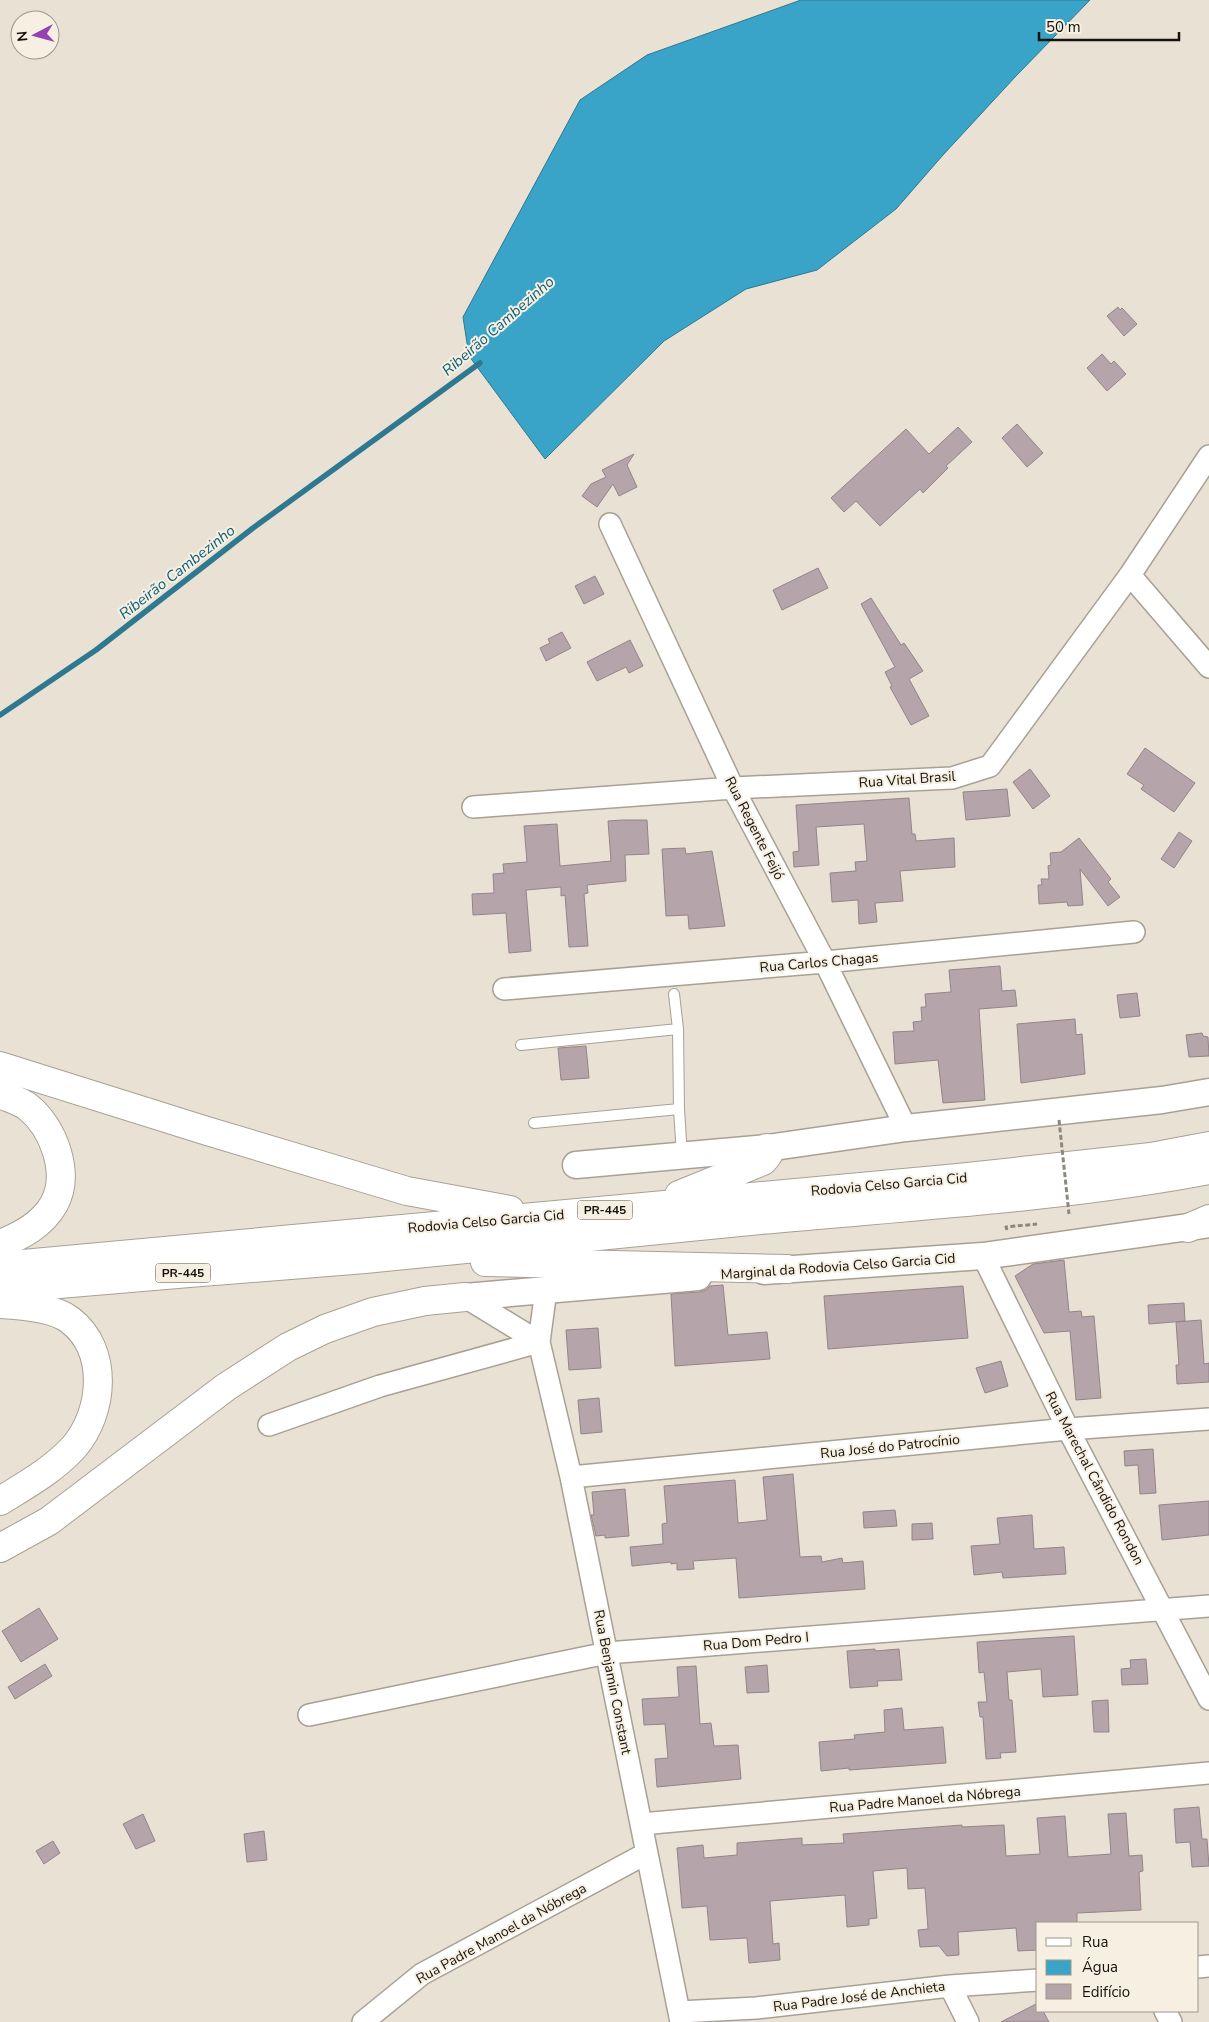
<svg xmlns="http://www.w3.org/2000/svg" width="1209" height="2022" font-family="'Nunito Sans',sans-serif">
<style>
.water{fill:#39a3c8;stroke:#2e7890}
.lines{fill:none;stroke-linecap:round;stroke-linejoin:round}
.stream{stroke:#2e7890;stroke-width:5.5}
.building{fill:#b5a4a9;stroke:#948489}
.service-casing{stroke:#a8a193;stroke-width:12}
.minor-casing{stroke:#a8a193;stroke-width:24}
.tertiary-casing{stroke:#a8a193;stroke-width:29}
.trunk-casing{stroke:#a8a193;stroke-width:30}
.motorway-casing{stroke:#a8a193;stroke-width:30}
.path{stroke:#8d877d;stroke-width:3;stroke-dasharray:5 2.5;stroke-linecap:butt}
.service{stroke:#fff;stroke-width:10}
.minor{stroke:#fff;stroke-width:21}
.tertiary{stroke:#fff;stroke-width:26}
.trunk{stroke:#fff;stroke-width:28}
.motorway{stroke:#fff;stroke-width:28}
.path-bridge{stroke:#8d877d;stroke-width:3;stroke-dasharray:5 2.5;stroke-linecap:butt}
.labels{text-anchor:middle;stroke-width:4;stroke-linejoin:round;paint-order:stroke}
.shield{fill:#f7efe1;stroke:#59544d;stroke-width:1}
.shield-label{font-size:12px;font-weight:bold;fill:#15120d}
.street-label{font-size:14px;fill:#15120d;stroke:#f7efe1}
.water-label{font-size:15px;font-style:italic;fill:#0b607a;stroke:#f7efe1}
</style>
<rect width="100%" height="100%" fill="#e9e2d4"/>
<path class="water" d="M801,0H1090L1016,76L943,155L896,209L817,270L746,289L664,341L545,459L469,356L463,317L580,100L647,55Z"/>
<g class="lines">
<path class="stream" d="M0,715L96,650L253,528L480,363"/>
</g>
<path class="building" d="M1118,307L1120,310L1122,308L1137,324L1124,336L1107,316Z
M1102,354L1111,364L1114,361L1126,374L1107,391L1087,368Z
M1017,424L1043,453L1027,467L1002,438Z
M958,427L972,442L946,466L948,468L923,493L920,489L880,526L856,501L844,512L831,498L906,429L929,454Z
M634,454L627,465L637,487L619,496L613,484L597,507L582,496L591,484L606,477L602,470Z
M818,568L828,588L782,610L773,590Z
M595,576L604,594L584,604L575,586Z
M871,598L901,645L904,643L923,671L909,679L929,716L911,725L890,687L892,686L885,672L895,667L861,604Z
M562,632L571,648L546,661L540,648L550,643L548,639Z
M630,640L643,666L629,673L626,667L597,681L587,662Z
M1145,748L1195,783L1174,812L1141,789L1144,785L1127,774Z
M1030,769L1050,796L1033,809L1013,782Z
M1007,789L1010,816L966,820L963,792Z
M909,798L912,834H915L916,841L954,838L955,867L900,871L903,901L875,903L877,922L859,924L858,900L832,902L830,873L856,871L855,862L867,861L864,824L816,827L819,865L794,867L793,852L799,851L796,805Z
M623,820H647L649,854L625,855L626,881L587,885L588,893L584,894L588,946L569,947L565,895L561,896V887L526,890L531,951L509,953L506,913L473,915L472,894L494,893L493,874L504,873L503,864L527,862L524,826L557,824L560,866L611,861L608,821Z
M1179,832L1192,841L1174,868L1161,859Z
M1079,838L1111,879L1108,882L1120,897L1108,906L1080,869L1083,905L1068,906L1067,902L1039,904L1038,885H1042L1041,879H1049L1048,866L1051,865L1050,853L1061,852Z
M685,848L686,854L712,851L725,926L689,929L688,915L666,916L662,849Z
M1000,966L1002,991L1015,990L1017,1006L979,1009L985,1100L943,1103L938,1060L895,1064L893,1032L914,1031L913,1022L922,1021L921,1007H926L925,994L951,992L949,970Z
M1137,993L1140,1016L1120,1018L1117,995Z
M1075,1019L1076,1035L1082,1034L1085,1074L1021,1083L1017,1024Z
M1202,1033L1203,1036L1208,1037L1209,1056L1189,1057L1186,1035Z
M586,1046L589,1078L561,1080L558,1048Z
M1064,1260L1069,1312L1081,1311L1082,1317L1094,1316L1101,1398L1076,1400L1070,1331L1044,1333L1015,1276L1033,1264Z
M723,1285L728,1335L767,1332L770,1359L675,1366L671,1294L699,1292L706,1290L710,1286Z
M963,1286L968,1338L828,1349L824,1296Z
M1184,1303L1185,1321L1149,1324L1148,1305Z
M1201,1320L1204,1364L1209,1363V1382L1177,1384L1176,1365H1179L1176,1322Z
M598,1328L601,1368L569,1370L566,1330Z
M1001,1361L1008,1386L985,1393L976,1368Z
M599,1398L602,1432L581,1434L578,1400Z
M1153,1449L1156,1493L1140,1494L1138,1465L1125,1466L1124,1451Z
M793,1474L800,1557L821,1556L822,1562L842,1558L843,1563L863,1561L865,1589L739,1598L736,1558L693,1561L694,1569L677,1570V1563L671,1564V1562L632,1566L630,1547L663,1544L662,1524L667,1523L664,1486L735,1480L738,1523L767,1520L763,1477Z
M625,1489L629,1536L605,1538V1535L596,1536L591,1515H594L592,1492Z
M1209,1501V1535L1162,1540L1159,1505Z
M895,1510L897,1526L864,1528L863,1512Z
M1032,1515L1034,1549L1064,1547L1066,1574L1003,1578L1002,1572L974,1575L971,1546L1000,1544L997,1518Z
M932,1523L933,1539L912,1540V1524Z
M39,1608L58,1639L21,1662L2,1631Z
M1074,1636L1078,1695L1043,1697L1041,1669L1007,1672L1009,1700H1012L1016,1752L1000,1753L1001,1758L986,1759L983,1717H980L978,1702H987L984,1672L979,1673L977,1642Z
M875,1649V1651L899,1649L902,1680L877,1681L878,1686L850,1688L847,1651Z
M1146,1659L1148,1684L1122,1685L1121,1669L1131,1668L1130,1660Z
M45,1664L52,1676L15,1699L8,1687Z
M767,1665L769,1692L747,1693L745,1667Z
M696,1666L700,1724L711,1723L714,1746L738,1745L741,1779L657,1787L655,1759L668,1758L665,1724L644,1725L642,1699L679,1697L677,1667Z
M1108,1700L1109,1732H1094L1092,1701Z
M902,1708L904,1730L943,1727L946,1763L849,1770V1768L821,1771L819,1742L855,1739L854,1735L885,1732L884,1710Z
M1199,1807L1202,1839H1207L1209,1866L1192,1867L1190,1842L1176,1843L1174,1809Z
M1126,1813L1129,1856L1142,1855L1143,1871L1139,1872L1141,1910L1077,1913V1923H1038V1950L1018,1951L1016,1928L958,1932L959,1955L947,1956L939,1946L920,1947L918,1930L928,1929L925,1888L908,1889L907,1868L873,1871L877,1918L869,1919V1925L847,1927L845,1895L770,1901L773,1944L779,1943L780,1960L749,1963L747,1938L710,1940L707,1906L682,1908L677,1848L703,1845L704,1858L737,1855V1843L802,1838V1845L844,1843L843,1834L962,1825V1827L1004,1825L1006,1856L1040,1854L1037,1818L1065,1816L1068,1857L1111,1854L1108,1814Z
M143,1814L155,1841L136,1849L123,1824Z
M264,1831L267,1860L247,1862L244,1834Z
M53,1841L60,1853L44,1864L36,1851Z
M1038,2003V2011H1043L1049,2022H1001Z"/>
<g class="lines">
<defs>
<path id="service" d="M521,1045L678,1029L674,994
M679,1109L682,1156
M534,1123L679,1109L678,1029"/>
<path id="minor" d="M610,524L733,788L825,962L906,1128
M1130,575L1209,667
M473,807L733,788L952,778L990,766L1130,575L1209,456
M504,989L825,962L1134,932
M983,1256L1068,1429L1209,1699
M546,1290L539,1342L571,1477L681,2022
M465,1297L539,1342
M269,1425L380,1386L539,1342
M571,1477L1068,1429L1209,1419
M309,1715L607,1653L1209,1606
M641,1824L1209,1773
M1198,1967L1209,1966
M950,1986L968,2022
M1165,2011L1171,2022
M679,2012L756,2008L950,1986L1038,1980
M363,2022L422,1974L647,1853"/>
<path id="tertiary" d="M576,1165L767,1148L906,1128L1162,1100L1209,1092
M764,1271L983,1256L1209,1224
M465,1297L698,1277"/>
<path id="trunk" d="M0,1548L49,1521L226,1387L288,1347L325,1329L373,1312L425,1301L465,1297"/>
<path id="motorway" d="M0,1066L207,1131L407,1191L510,1210
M0,1094C9,1098 20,1101 28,1107C53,1127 71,1173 54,1204C42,1225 21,1236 0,1244
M679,1195L763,1161L768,1155L767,1148
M1188,1228L1209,1219
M485,1262L787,1269
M0,1266L958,1178L1151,1157L1209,1146
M0,1289C122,1278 243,1269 365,1259C497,1247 628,1232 760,1220C910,1206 1061,1198 1209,1170
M0,1304C21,1305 53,1307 70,1320C109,1350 104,1412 74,1447C53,1470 26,1485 0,1501"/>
</defs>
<use href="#service" class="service-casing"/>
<use href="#minor" class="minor-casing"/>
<use href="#tertiary" class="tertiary-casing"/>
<use href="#trunk" class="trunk-casing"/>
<use href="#motorway" class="motorway-casing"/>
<path class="path" d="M1007,1230L1006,1227L1037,1224"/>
<use href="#service" class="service"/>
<use href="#minor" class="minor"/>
<use href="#tertiary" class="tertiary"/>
<use href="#trunk" class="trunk"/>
<use href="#motorway" class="motorway"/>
<path class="path-bridge" d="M1059,1120L1069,1214"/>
</g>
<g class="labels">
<g class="shield">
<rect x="577.5" y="1200.5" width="55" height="19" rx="4"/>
<rect x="155.5" y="1263.5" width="55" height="19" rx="4"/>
</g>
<g class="shield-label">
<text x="605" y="1214">PR-445</text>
<text x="183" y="1277">PR-445</text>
</g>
<g class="street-label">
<text transform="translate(907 779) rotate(-4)" y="5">Rua Vital Brasil</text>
<text transform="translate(755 828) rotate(63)" y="5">Rua Regente Feijó</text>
<text transform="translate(819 962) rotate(-5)" y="5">Rua Carlos Chagas</text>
<text transform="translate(889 1184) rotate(-5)" y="5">Rodovia Celso Garcia Cid</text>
<text transform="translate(486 1221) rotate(-5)" y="5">Rodovia Celso Garcia Cid</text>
<text transform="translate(838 1266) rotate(-4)" y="5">Marginal da Rodovia Celso Garcia Cid</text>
<text transform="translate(890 1446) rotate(-6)" y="5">Rua José do Patrocínio</text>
<text transform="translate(1095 1478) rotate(62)" y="5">Rua Marechal Cândido Rondon</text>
<text transform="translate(756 1641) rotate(-5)" y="5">Rua Dom Pedro I</text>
<text transform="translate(613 1682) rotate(79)" y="5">Rua Benjamin Constant</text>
<text transform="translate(925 1799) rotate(-5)" y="5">Rua Padre Manoel da Nóbrega</text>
<text transform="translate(501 1933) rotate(-29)" y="5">Rua Padre Manoel da Nóbrega</text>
<text transform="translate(859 1996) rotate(-7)" y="5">Rua Padre José de Anchieta</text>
</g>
<g class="water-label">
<text transform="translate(498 326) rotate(-41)" y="5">Ribeirão Cambezinho</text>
<text transform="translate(177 572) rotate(-38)" y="5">Ribeirão Cambezinho</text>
</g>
</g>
<rect x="1036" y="1922" width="162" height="90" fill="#f7efe1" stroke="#9d978c"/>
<rect x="1046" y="1938" width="25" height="8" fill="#ffffff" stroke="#9d978c"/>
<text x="1082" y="1947" font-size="15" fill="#15120d">Rua</text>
<rect x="1046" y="1960" width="25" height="15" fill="#39a3c8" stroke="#9d978c"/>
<text x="1082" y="1972" font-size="15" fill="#15120d">Água</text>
<rect x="1046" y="1984" width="25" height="15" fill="#b5a4a9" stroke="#9d978c"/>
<text x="1082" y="1997" font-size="15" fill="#15120d">Edifício</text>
<g transform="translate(35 35) rotate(264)"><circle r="24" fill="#f7efe1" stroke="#9d978c"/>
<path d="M0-4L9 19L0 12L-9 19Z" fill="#9643b1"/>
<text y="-8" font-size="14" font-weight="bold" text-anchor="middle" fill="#15120d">N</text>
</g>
<path d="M1039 32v8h140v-8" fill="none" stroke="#15120d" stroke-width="2.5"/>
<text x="1046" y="32" font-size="15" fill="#15120d" stroke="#f7efe1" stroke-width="4" paint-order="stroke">50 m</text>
</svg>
